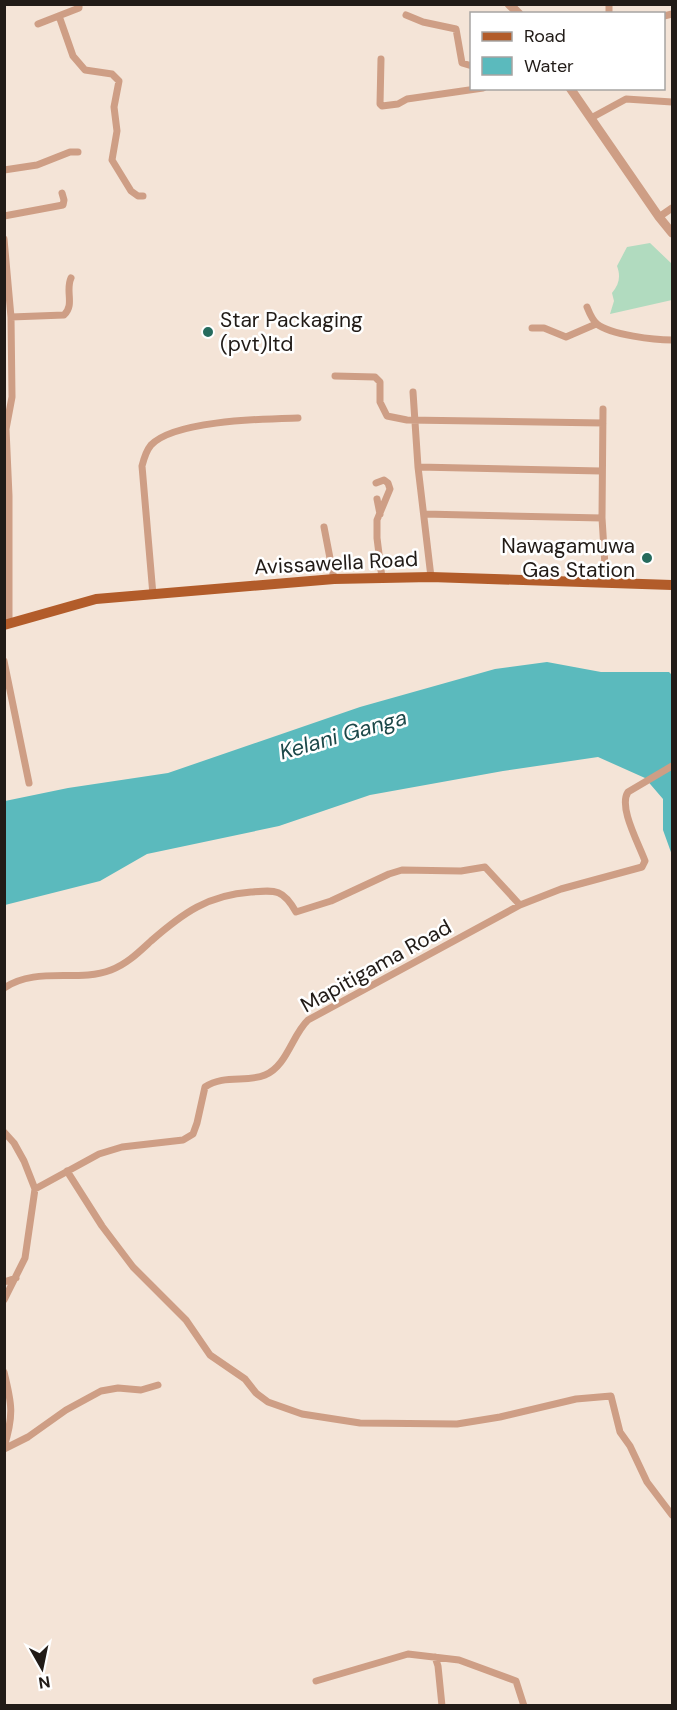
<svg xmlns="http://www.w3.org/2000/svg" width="677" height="1710" font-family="'DM Sans',sans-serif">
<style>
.green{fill:#b1dbbf}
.water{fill:#5bbabd}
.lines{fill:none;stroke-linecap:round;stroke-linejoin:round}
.minor{stroke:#ce9e85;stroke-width:7}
.tertiary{stroke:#ce9e85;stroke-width:9}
.primary{stroke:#b25c2a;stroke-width:10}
.poi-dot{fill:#266b5d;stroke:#fff;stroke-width:2}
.labels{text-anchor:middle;stroke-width:5;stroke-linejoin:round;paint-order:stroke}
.poi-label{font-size:21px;fill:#211b17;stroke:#fff;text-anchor:start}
.street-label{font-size:21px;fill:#211b17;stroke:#fff}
.water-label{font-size:22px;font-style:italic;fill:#1c4849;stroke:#fff}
</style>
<rect width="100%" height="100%" fill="#f4e4d7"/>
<path class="green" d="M650,243L672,264V300L610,314L614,301L612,293C619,284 621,277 617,266L627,247Z"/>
<path class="water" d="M547,662L601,672H669L672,675V855L663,830V799L645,778L598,757L503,771L370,795L279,826L147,854L100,881L5,905V801L68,788L168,773L360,707L495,669Z"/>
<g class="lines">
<path class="minor" d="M609,14V4
M406,15L423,22L456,29L462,63L472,66
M59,16L73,56L85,70L112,74L119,81L114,107L117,131L112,160L131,191L138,196H143
M664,16L672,14
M38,24L79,8V4
M381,59L380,104L382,106L398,104L407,99L483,88
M591,118L626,99L672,102
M4,170L37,165L70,152H78
M4,216L63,205L64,200L62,193
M659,217L672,208
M4,239L11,317L12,397L6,429L9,496V623
M587,307C589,312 592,320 597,324C611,335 655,340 672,340
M11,317L64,315C75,305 65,291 71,278
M532,328H544L566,337L596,324
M335,376L375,377L380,382V402L387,416L407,420L603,423
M413,392L418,467L431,577
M603,409L602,518L606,582
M418,467L601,471
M376,483L384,480L388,483L390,489L377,520V538L382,578
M377,499L380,514
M424,514L602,518
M324,527L334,579
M153,595L142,466C144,458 146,451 151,445C175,420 264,419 298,418
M4,661L29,783
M4,988C37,966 77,983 111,970C127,964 139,952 151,941C183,913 208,895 251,892C276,890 283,889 296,912L331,901L389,874L402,870L461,871L485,867L520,905
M4,1132L14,1143L24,1161L35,1189L25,1258L4,1300
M67,1171L102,1226L133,1267L186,1320L210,1355L245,1379L256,1393L268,1402L302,1414L360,1423L457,1424L500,1417L576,1399L611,1396L620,1432L630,1446L647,1482L672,1515
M35,1189L99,1154L122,1147L183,1140L193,1134L197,1123L205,1087C224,1074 247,1083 265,1075C287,1066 292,1035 308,1020L520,905L561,889L642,867L645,861C639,844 618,807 628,792L672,766
M4,1282L16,1278
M4,1372C12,1404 14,1415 4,1447
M4,1449L28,1437L66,1410L101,1391L118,1388L141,1390L158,1385
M435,1657L438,1666L442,1706
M316,1681L408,1654L459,1660L516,1681L524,1706"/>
<path class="tertiary" d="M509,4L519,14
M570,88L659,217L672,233"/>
<path class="primary" d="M4,625L96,599L334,579L431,577L672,585"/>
</g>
<g class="poi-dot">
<circle cx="208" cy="332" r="6"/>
<circle cx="647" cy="558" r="6"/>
</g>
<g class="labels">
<g class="poi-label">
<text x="220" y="327">Star Packaging<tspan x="220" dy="24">(pvt)ltd</tspan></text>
<text x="635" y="553" text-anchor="end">Nawagamuwa<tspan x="635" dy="24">Gas Station</tspan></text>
</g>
<g class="street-label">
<text transform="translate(336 563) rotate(-3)" y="7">Avissawella Road</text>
<text transform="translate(376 966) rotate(-29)" y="7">Mapitigama Road</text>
</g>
<g class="water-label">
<text transform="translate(343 734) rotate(-16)" y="8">Kelani Ganga</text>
</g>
</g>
<rect width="677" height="1710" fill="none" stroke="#211b17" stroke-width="12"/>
<rect x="470" y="12" width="195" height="78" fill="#ffffff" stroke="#a6a4a2" stroke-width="1.5"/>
<rect x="482" y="32" width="30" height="9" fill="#b25c2a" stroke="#a6a4a2" stroke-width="1.5"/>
<text x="524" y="42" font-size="18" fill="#211b17">Road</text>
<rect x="482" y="57" width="30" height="18" fill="#5bbabd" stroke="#a6a4a2" stroke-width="1.5"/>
<text x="524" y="72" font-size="18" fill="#211b17">Water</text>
<g transform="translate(42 1668) rotate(171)" stroke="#ffffff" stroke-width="4.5" paint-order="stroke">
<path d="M0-4.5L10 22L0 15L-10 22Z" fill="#211b17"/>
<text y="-9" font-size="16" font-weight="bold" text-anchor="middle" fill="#211b17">N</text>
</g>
</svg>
